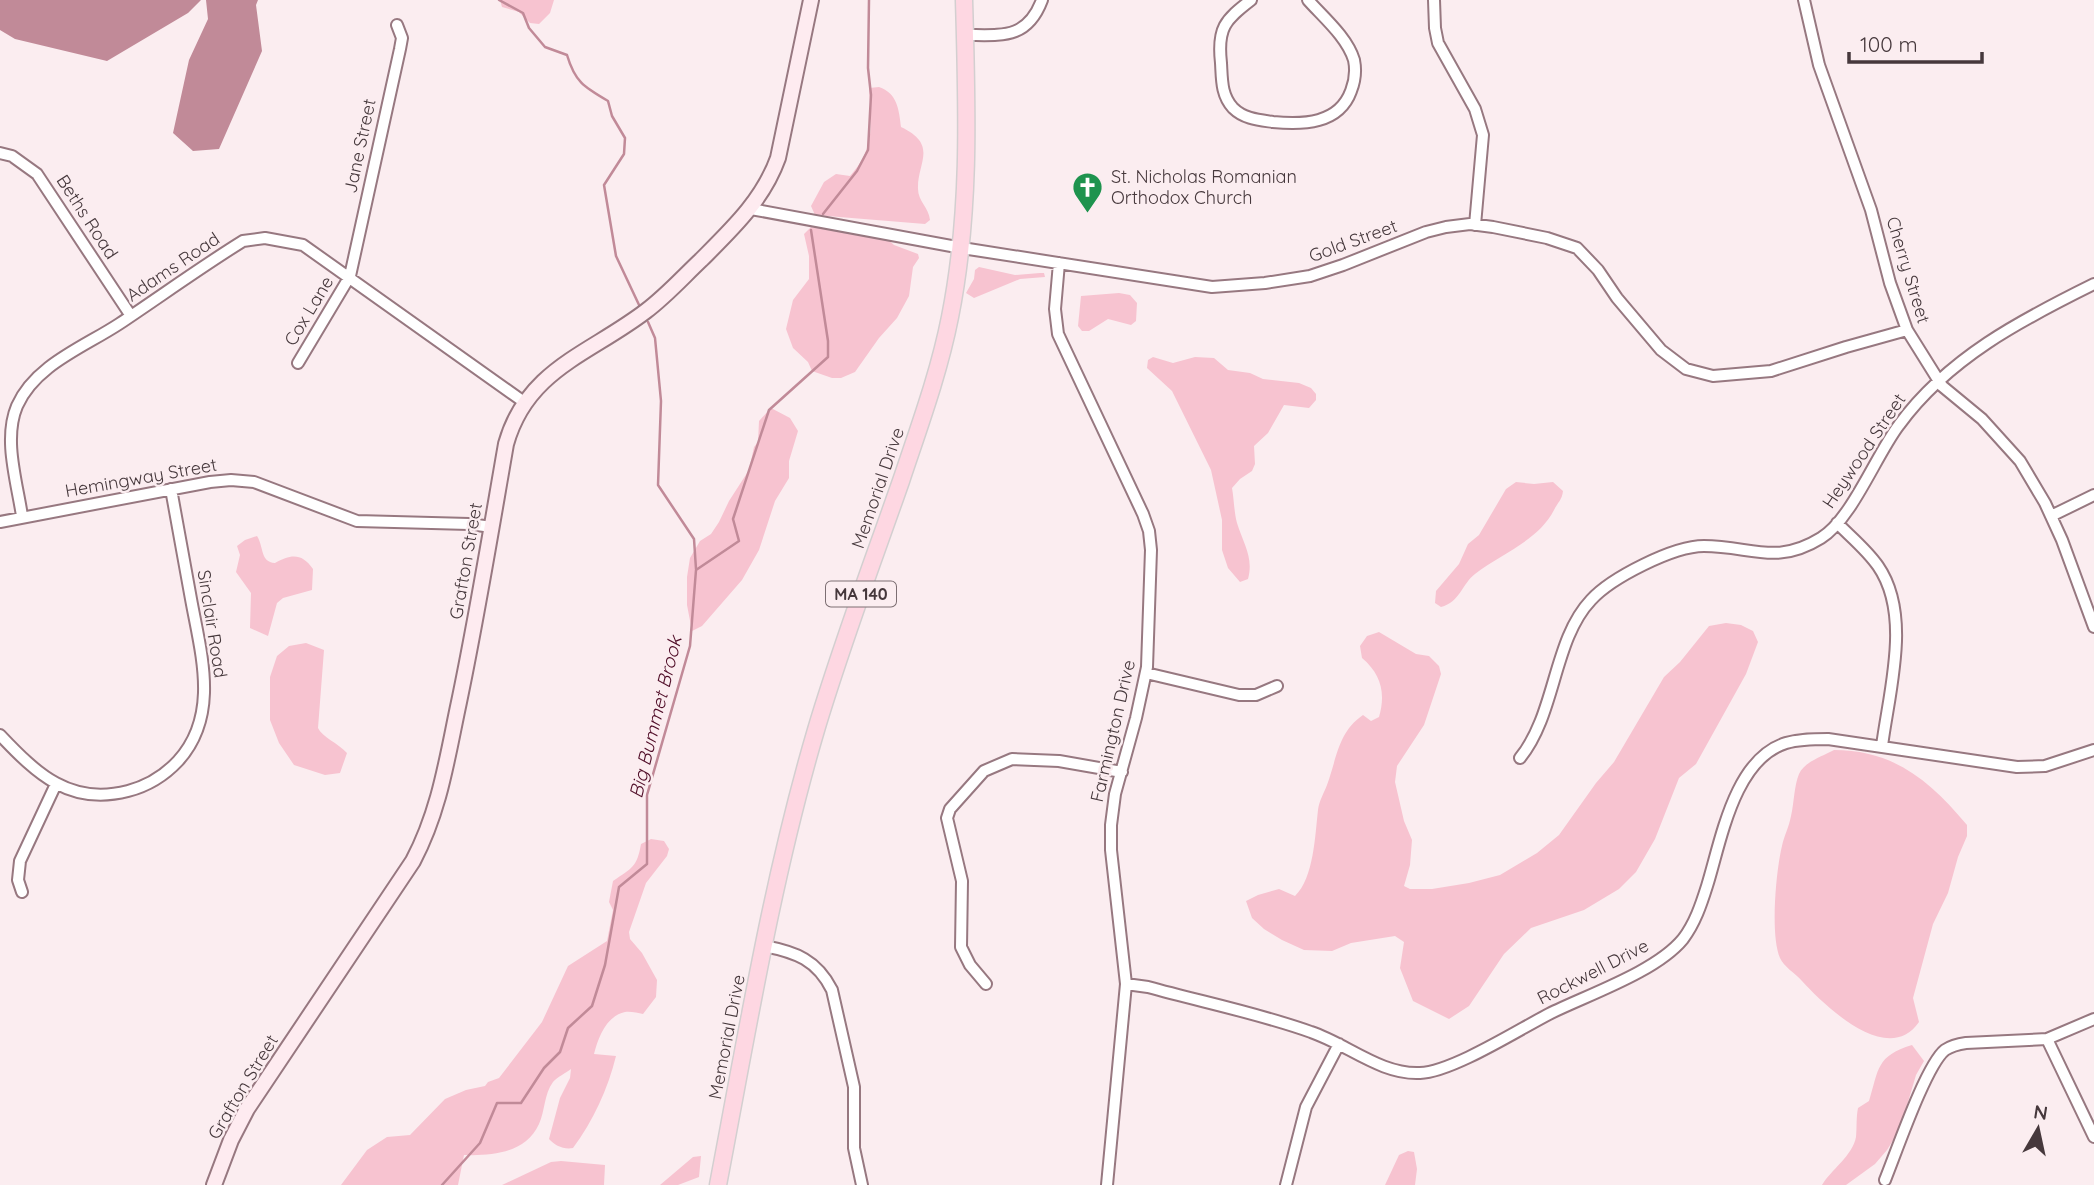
<svg xmlns="http://www.w3.org/2000/svg" width="2094" height="1185" font-family="Quicksand,sans-serif">
<style>
.green{fill:#f7c3d0}
.water{fill:#c18a98}
.lines{fill:none;stroke-linecap:round;stroke-linejoin:round}
.stream{stroke:#c18a98;stroke-width:2.5}
.street-casing{stroke:#977880;stroke-width:14}
.secondary-casing{stroke:#977880;stroke-width:18}
.primary-casing{stroke:#d3cfd0;stroke-width:19}
.street{stroke:#fff;stroke-width:10}
.secondary{stroke:#feebf0;stroke-width:14}
.primary{stroke:#fed7e2;stroke-width:16}
.labels{text-anchor:middle;stroke-width:5;stroke-linejoin:round;paint-order:stroke}
.shield{fill:#fbedf0;stroke:#7c6e72;stroke-width:2}
.shield-label{font-size:16px;font-weight:bold;fill:#46383c}
.street-label{font-size:18px;fill:#46383c;stroke:#fbedf0}
.poi-label{font-size:18px;fill:#46383c;stroke:#fbedf0;text-anchor:start}
.water-label{font-size:19px;font-style:italic;fill:#4f0c27;stroke:#fbedf0}
</style>
<rect width="100%" height="100%" fill="#fbedf0"/>
<path class="green" d="M500,0H554L550,13L539,24L530,23L519,12L502,7Z
M879,87C897,93 899,109 901,127C939,145 917,163 918,189C918,201 929,208 930,220L925,224L815,215L811,206L824,182L836,174L850,176C876,147 871,125 869,88Z
M811,227L885,237L894,245L918,254L919,258L913,267L909,296L897,318L879,338L855,372L841,378H832L812,371L808,362L793,348L786,329L793,300L809,279V256L804,234Z
M979,267L1015,275L1040,273H1044L1045,277L1020,279L974,298L966,293L974,279L975,270Z
M1119,293L1130,295L1137,303L1136,321L1131,325L1108,319L1089,331H1082L1078,326L1081,296Z
M1153,357L1173,363L1195,357L1214,358L1228,370L1250,373L1263,379L1299,383L1311,388L1316,394V400L1309,408L1284,405L1268,433L1254,446L1255,464L1252,471L1240,479L1232,488C1234,499 1234,512 1237,523C1243,543 1254,557 1248,579L1240,582L1228,568L1222,550V520L1211,470L1172,391L1147,368L1148,360Z
M771,408L790,418L798,431L789,461V478L775,501L759,550L742,580L702,626L692,631L687,605V577L690,558L700,541L711,534L719,522L729,501L749,470L754,447L758,442L759,421Z
M1516,482L1534,484L1553,482L1563,491C1562,500 1558,502 1554,510C1538,541 1502,553 1475,574C1462,584 1460,602 1441,607L1435,603L1436,591L1459,564L1468,544L1479,535L1506,489Z
M257,536C264,547 260,562 275,563C291,554 302,553 313,569L312,590L283,598L277,603L268,636L250,628L251,593L236,572L240,555L237,546L245,540Z
M1726,623L1741,625L1753,631L1758,642L1746,674L1696,764L1679,778L1655,839L1636,872L1619,889L1584,910L1531,928L1504,954L1469,1006L1449,1019L1413,1001L1400,968L1404,942L1395,936L1351,943L1332,951L1304,950L1282,940L1264,929L1252,918L1246,901L1258,895L1279,889L1295,896C1314,878 1315,835 1318,810C1319,801 1324,793 1327,785C1337,758 1338,732 1363,715L1371,721L1379,717C1386,693 1381,674 1362,658L1360,646L1367,636L1379,632L1416,654L1429,656L1439,666L1441,674L1424,725L1397,766L1395,782L1404,821L1412,840L1410,865L1404,886L1410,889H1432L1469,883L1500,875L1537,853L1559,835L1596,783L1614,762L1664,677L1680,662L1709,626Z
M306,643L324,650L318,728C322,737 338,743 347,753L340,773L325,775L294,765L279,743L270,720V677L277,656L289,646Z
M1834,750C1894,750 1930,781 1967,825V836L1958,857L1948,893L1933,924L1913,998L1919,1022C1888,1067 1826,1007 1802,981C1795,973 1784,967 1780,958C1770,936 1776,870 1782,846C1784,836 1789,827 1791,816C1794,803 1794,786 1799,774C1804,762 1823,756 1834,750Z
M651,839L664,841L669,849L667,856L646,883L629,932L630,939L642,953L657,980L656,997L643,1014C638,1013 630,1011 625,1012C606,1016 598,1038 594,1054L616,1056C608,1089 593,1121 573,1148C564,1150 554,1145 549,1139L560,1098L570,1078L571,1069C566,1073 557,1077 553,1082C544,1094 545,1111 539,1124C526,1153 492,1156 464,1155L458,1185H341L367,1150L387,1137L410,1135L445,1099L466,1090L485,1086L488,1082L499,1078L542,1022L568,966L607,941L613,910L609,902L613,881C632,868 637,867 641,844Z
M1912,1045L1924,1061L1916,1075L1900,1129L1887,1150L1875,1164L1846,1185H1822C1831,1170 1853,1155 1856,1137C1857,1127 1856,1118 1858,1108L1869,1101C1879,1069 1876,1056 1912,1045Z
M1408,1151L1414,1152L1417,1169L1415,1185H1385L1399,1155Z
M701,1156L699,1177L678,1185H660L693,1157Z
M561,1161L605,1165L604,1185H502L551,1162Z"/>
<path class="water" d="M0,0H201L188,13L107,61L15,39L0,30Z
M206,0H258L256,5L262,51L219,149L193,151L173,133L189,60L208,19Z"/>
<g class="lines">
<path class="stream" d="M499,0L523,13L529,28L545,47L567,55C575,82 584,87 608,101L612,116L625,138L624,154L604,185L616,256L640,307
M823,214L857,171L868,150L871,95L868,68L869,0
M648,322L655,338L661,401L658,485L694,539L696,569
M442,1185L480,1143L497,1103H521L544,1068L560,1052L568,1028L592,1006L605,965L619,887L647,864V795L690,646L696,570L739,541L733,519L769,410L828,357V341L811,230"/>
<defs>
<path id="street" d="M1251,0C1225,20 1217,28 1221,63C1222,79 1221,95 1233,108C1244,119 1259,120 1273,122C1303,125 1339,124 1351,91C1355,81 1356,70 1354,60C1347,37 1323,17 1308,0
M1434,0L1435,28L1438,43L1475,109L1483,135L1475,225
M1804,0L1819,65L1871,210L1890,283L1907,330L1942,386L1982,419L2020,461L2045,503L2062,540L2094,627
M965,35C1001,35 1027,40 1042,0
M0,153L12,156L37,174L131,316
M751,209L962,248L1212,287L1265,283L1310,276L1343,265L1426,232L1446,227L1470,224L1493,227L1547,238L1577,248L1598,270L1617,298L1661,350L1686,369L1713,376L1771,371L1846,347L1907,330
M1059,263L1055,309L1058,334L1143,514L1149,531L1151,550L1147,667L1136,718L1115,794L1111,825V850L1126,984L1107,1185
M298,363L350,276L400,49L402,38L397,25
M22,516C17,482 3,439 17,406C35,365 84,347 119,324C161,296 201,267 243,241L265,238L303,245L524,402
M2051,516L2094,495
M0,522L210,482L231,480L254,482L357,521L469,524L492,527
M1837,523C1851,537 1867,550 1878,566C1912,615 1889,691 1882,746
M1146,673L1239,695H1256L1277,686
M0,735C37,774 70,806 128,791C147,786 164,776 178,761C220,715 201,654 191,599C184,562 178,526 171,489
M1520,758C1556,714 1553,640 1591,600C1611,578 1673,546 1704,546C1751,546 1776,566 1821,538C1852,519 1876,455 1899,425C1948,358 2021,320 2094,284
M22,892L18,880L20,861L56,784
M764,946C796,952 817,960 832,990L854,1087V1148L862,1185
M986,984L970,965L961,947L962,881L947,818L950,809L984,771L1012,759L1059,761L1122,772
M1126,984L1148,987C1202,1002 1258,1013 1311,1032C1347,1044 1381,1075 1420,1073C1452,1072 1518,1030 1549,1014C1587,995 1656,972 1683,939C1695,923 1701,905 1707,886C1721,841 1734,759 1786,743C1800,739 1814,739 1828,739L2017,767L2045,766L2094,750
M2094,1019L2047,1039L2094,1137
M1885,1180C1896,1153 1926,1065 1945,1050C1951,1046 1959,1044 1966,1043L2047,1039
M1286,1185L1306,1107L1339,1044"/>
<path id="secondary" d="M214,1185L231,1140L247,1109L413,861C440,810 447,758 459,702C477,616 491,530 506,444C527,369 590,354 646,311C666,296 683,277 701,260C732,229 763,200 778,158L811,0"/>
<path id="primary" d="M718,1185C747,1033 772,879 816,730C841,646 872,564 901,481C919,427 939,373 950,317C971,212 967,107 964,0"/>
</defs>
<use href="#street" class="street-casing"/>
<use href="#secondary" class="secondary-casing"/>
<use href="#primary" class="primary-casing"/>
<use href="#street" class="street"/>
<use href="#secondary" class="secondary"/>
<use href="#primary" class="primary"/>
</g>
<defs>
<symbol id="church-pin" viewBox="-11 -11 22 30"><path d="M0 17L-7.5 6A9.5 9.5 0 1 1 7.5 6Z" fill="#1e934e" stroke="#fbedf0"/><path d="M-1.2-6h2.4v3.5h3.3v2.4h-3.3V6h-2.4V-.1h-3.3v-2.4h3.3Z" fill="#fff"/></symbol>
</defs>
<g fill-rule="evenodd">
<use href="#church-pin" x="1070" y="170" width="35" height="47"/>
</g>
<g class="labels">
<rect class="shield" x="826" y="581.5" width="70" height="25" rx="5"/>
<g class="shield-label">
<text x="861" y="600">MA 140</text>
</g>
<g class="street-label">
<text transform="translate(360 146) rotate(-78)" y="6">Jane Street</text>
<text transform="translate(87 217) rotate(57)" y="6">Beths Road</text>
<text transform="translate(1353 241) rotate(-20)" y="6">Gold Street</text>
<text transform="translate(173 267) rotate(-34)" y="6">Adams Road</text>
<text transform="translate(1908 270) rotate(73)" y="6">Cherry Street</text>
<text transform="translate(309 311) rotate(-59)" y="6">Cox Lane</text>
<text transform="translate(1864 451) rotate(-56)" y="6">Heywood Street</text>
<text transform="translate(141 478) rotate(-10)" y="6">Hemingway Street</text>
<text transform="translate(878 488) rotate(-71)" y="6">Memorial Drive</text>
<text transform="translate(466 561) rotate(-80)" y="6">Grafton Street</text>
<text transform="translate(212 624) rotate(81)" y="6">Sinclair Road</text>
<text transform="translate(1113 731) rotate(-77)" y="6">Farmington Drive</text>
<text transform="translate(1593 972) rotate(-27)" y="6">Rockwell Drive</text>
<text transform="translate(727 1037) rotate(-79)" y="6">Memorial Drive</text>
<text transform="translate(243 1087) rotate(-59)" y="6">Grafton Street</text>
</g>
<g class="poi-label">
<text x="1111" y="183">St. Nicholas Romanian<tspan x="1111" dy="21">Orthodox Church</tspan></text>
</g>
<g class="water-label">
<text transform="translate(655 717) rotate(-76)" y="7">Big Bummet Brook</text>
</g>
</g>
<g transform="translate(2038 1129) rotate(9)" stroke="#fbedf0" stroke-width="5" paint-order="stroke">
<path d="M0-5L12 26L0 18L-12 26Z" fill="#46383c"/>
<text y="-10" font-size="19" font-weight="bold" text-anchor="middle" fill="#46383c">N</text>
</g>
<path d="M1849 52v10h133v-10" fill="none" stroke="#46383c" stroke-width="3.5"/>
<text x="1860" y="52" font-size="21" fill="#46383c" stroke="#fbedf0" stroke-width="5" paint-order="stroke">100 m</text>
</svg>
